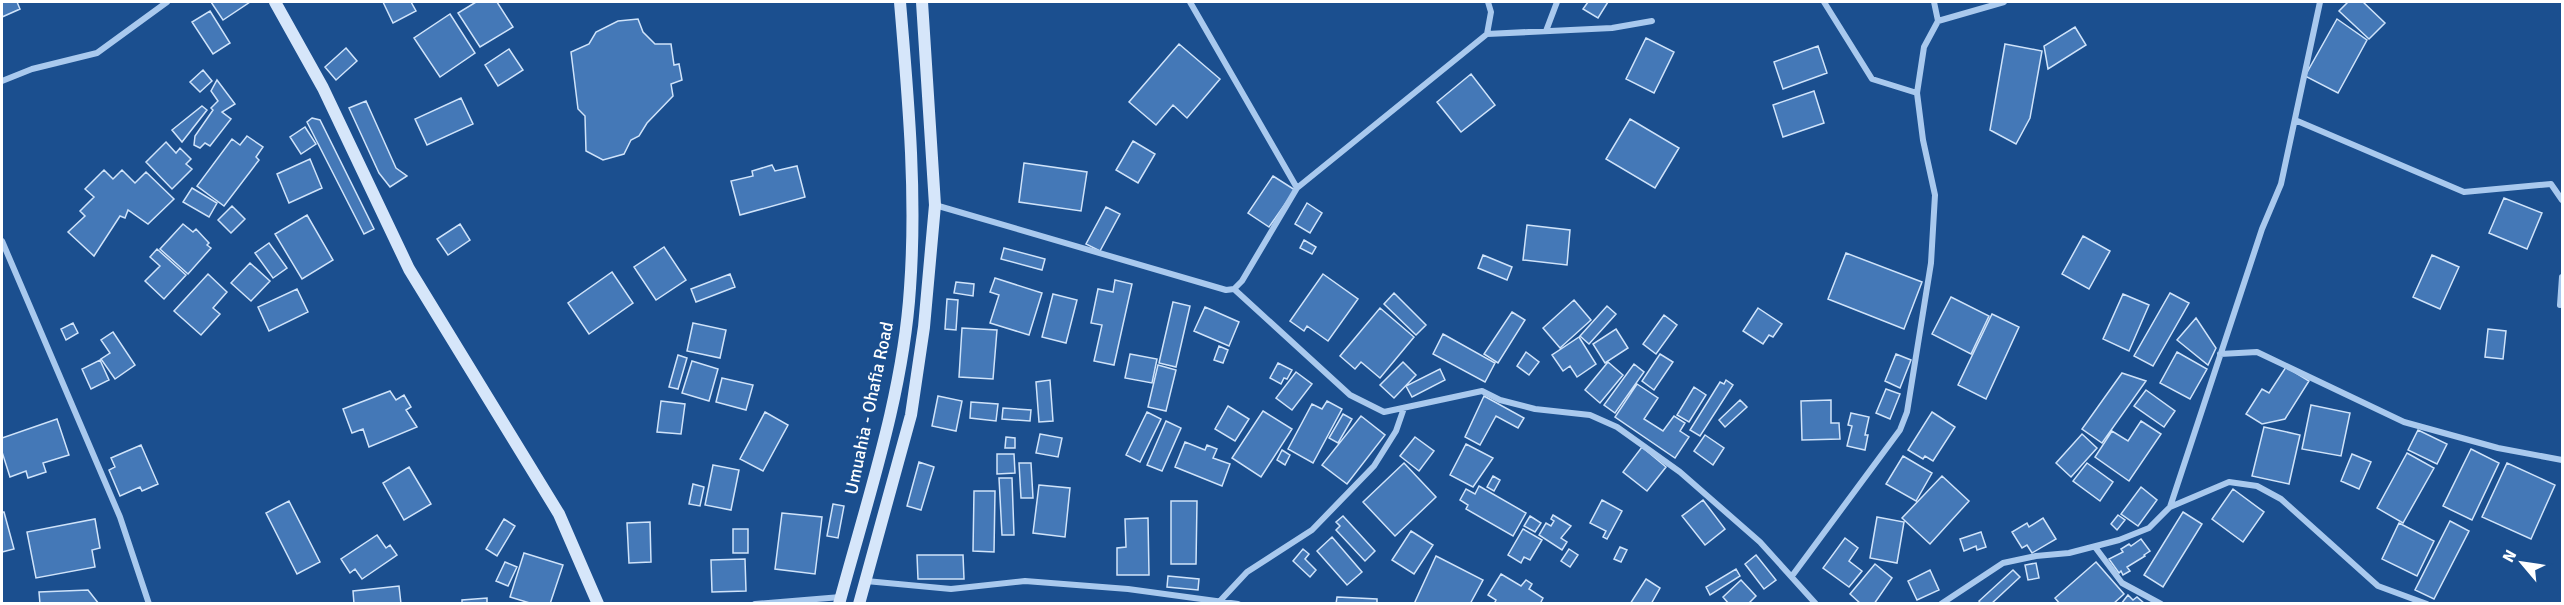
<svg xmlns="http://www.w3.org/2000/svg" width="2564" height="605" font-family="Signika,sans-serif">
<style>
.building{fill:#4478b7;stroke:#cfe3fa;stroke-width:1.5}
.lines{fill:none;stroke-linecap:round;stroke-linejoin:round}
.street{stroke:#a9c9ee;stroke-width:6}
.secondary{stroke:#d6e6fa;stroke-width:12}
.labels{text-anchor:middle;stroke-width:4.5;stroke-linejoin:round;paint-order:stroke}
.street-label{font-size:18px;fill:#fff;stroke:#1b4f8f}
</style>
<rect width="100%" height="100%" fill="#1b4f8f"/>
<path class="building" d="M2,2H17L20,9L2,17Z
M211,2H250L223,20Z
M383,2H411L416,11L393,23Z
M476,2H497L513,27L480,47L458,13Z
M1588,2H1608L1598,18L1583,9Z
M2348,2H2363L2385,23L2369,39L2339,11Z
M210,11L230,43L213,54L192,22Z
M450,14L475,53L440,77L414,38Z
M638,19L643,32L655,44H671L674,65L679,64L682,80L671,84L673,96L647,123L639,136L631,140L624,154L603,160L586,151L585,116L578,109L571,52L589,44L596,32L618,21Z
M2337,19L2367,40L2338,93L2305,76Z
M2075,27L2086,45L2048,69L2044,46Z
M1646,38L1674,52L1654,93L1626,79Z
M1179,44L1220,79L1187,118L1173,105L1156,125L1129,102Z
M2005,44L2042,51L2030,118L2016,144L1990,130Z
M1818,46L1827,73L1783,89L1774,62Z
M346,48L357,61L336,80L325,67Z
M509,49L523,70L498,86L485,65Z
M203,70L212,81L200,92L190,82Z
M1471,74L1495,105L1461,132L1437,102Z
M217,80L235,104L222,112L231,119L210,146L205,143L200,148L194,145L195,136L213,110L211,108L218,101L211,91Z
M1814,91L1824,123L1783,137L1773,105Z
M461,98L473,124L427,145L415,119Z
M366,101L396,168L407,176L390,187L379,173L349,108Z
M202,106L207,110L182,142L172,130Z
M312,118L320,120L374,229L364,234L307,122Z
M1630,119L1679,148L1655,188L1606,159Z
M305,127L316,144L301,154L290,137Z
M247,136L263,147L256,157L259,160L224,206L197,186L232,139L240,145Z
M1133,141L1155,154L1138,183L1116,170Z
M166,142L176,153L180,148L191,159L186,164L192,169L172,189L146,162Z
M310,159L322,188L289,203L277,174Z
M1024,163L1087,172L1081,211L1019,202Z
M772,165L775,171L797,166L805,197L740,215L731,181L753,176L752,171Z
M104,170L113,179L122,170L135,183L146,172L174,199L148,224L128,210L125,218L120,216L94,256L68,232L85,216L80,211L94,197L85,189Z
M1273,176L1295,190L1269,227L1248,213Z
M192,188L217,203L209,217L183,202Z
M2504,198L2542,213L2527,249L2489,233Z
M1307,203L1322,213L1310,233L1295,224Z
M232,206L245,219L231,233L218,220Z
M1106,207L1120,214L1100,251L1086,244Z
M307,215L333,260L302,279L275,234Z
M183,224L193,232L196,229L209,243L207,245L211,248L188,274L160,249Z
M460,224L470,240L448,255L437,239Z
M1527,225L1570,230L1567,265L1523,260Z
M2083,236L2110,251L2089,289L2062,274Z
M1304,240L1316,247L1312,254L1300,248Z
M269,243L287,268L273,278L255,253Z
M664,247L686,280L656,300L634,267Z
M1004,248L1045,259L1042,270L1001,259Z
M157,249L186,275L164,299L145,281L160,266L150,257Z
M1846,253L1922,282L1904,329L1828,299Z
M1483,255L1512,267L1507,280L1478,268Z
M2432,255L2459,267L2440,309L2413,297Z
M250,263L270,281L251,301L231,283Z
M612,272L633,303L589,334L568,303Z
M208,274L227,292L213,308L220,314L201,335L174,311Z
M730,274L735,287L696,302L691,289Z
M1323,274L1358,299L1328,341L1307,326L1304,331L1290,321Z
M995,278L1042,293L1029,335L990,323L999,295L990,292Z
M1115,280L1132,284L1114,365L1094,361L1102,325L1091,323L1098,289L1113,292Z
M956,282L974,284L973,296L954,293Z
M297,289L308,312L269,331L258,307Z
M1394,293L1426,325L1416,335L1384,304Z
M2170,293L2189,303L2153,366L2134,356Z
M1053,294L1077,300L1066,343L1042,337Z
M2123,294L2149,305L2129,351L2103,339Z
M1951,297L1989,316L1971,354L1932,334Z
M947,299L958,300L956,330L945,329Z
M1574,300L1591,320L1560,348L1543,328Z
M1173,302L1190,306L1176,367L1159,363Z
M1607,306L1616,314L1589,344L1580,336Z
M1205,307L1239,322L1229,346L1194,331Z
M1380,308L1414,337L1380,378L1361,362L1355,369L1340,356Z
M1758,308L1782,324L1773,337L1769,335L1763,344L1743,331Z
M1512,312L1525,320L1498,363L1484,354Z
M1992,314L2019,327L1986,399L1958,385Z
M1664,315L1677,325L1656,354L1643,344Z
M2196,318L2216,348L2208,365L2177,340Z
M73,323L78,333L66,340L61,329Z
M693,323L726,330L720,358L687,351Z
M962,328L997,330L993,379L959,377Z
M1616,329L1628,348L1605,363L1593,344Z
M2488,329L2506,331L2503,359L2485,357Z
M113,332L135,365L115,379L101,359L110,353L101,340Z
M1443,334L1495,363L1485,382L1433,354Z
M1579,337L1596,364L1577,377L1570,366L1563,371L1552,355Z
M1219,346L1228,350L1223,363L1214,360Z
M1526,352L1539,362L1529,375L1517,366Z
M2177,352L2207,369L2190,399L2160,383Z
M1130,354L1157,359L1152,383L1125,378Z
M1660,354L1673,362L1654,390L1642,381Z
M1896,354L1911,360L1900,388L1885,381Z
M678,355L687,358L678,389L669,387Z
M100,360L109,380L91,389L82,369Z
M692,361L718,369L709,401L682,393Z
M1403,362L1416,375L1394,398L1380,385Z
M1608,362L1623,375L1600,403L1585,390Z
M1278,363L1292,370L1287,379L1284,378L1281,384L1270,378Z
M1634,364L1644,372L1615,413L1604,405Z
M1158,365L1176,370L1166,411L1148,407Z
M2286,367L2309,381L2285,419L2262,424L2246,414L2262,389L2269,393Z
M1440,369L1445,380L1412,397L1406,386Z
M1296,372L1312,384L1292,410L1276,398Z
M2122,373L2146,381L2102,443L2082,429Z
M722,378L753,385L746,410L716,402Z
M1050,380L1053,421L1039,422L1036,382Z
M1726,380L1733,385L1700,436L1690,430L1720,382L1724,384Z
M1637,384L1658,398L1644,419L1663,431L1674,416L1685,423L1680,431L1689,437L1675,458L1615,417Z
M1694,387L1706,395L1689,422L1677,415Z
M1886,389L1900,394L1890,419L1876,413Z
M2146,390L2175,411L2164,427L2134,406Z
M390,391L396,400L404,395L411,407L406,410L417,427L369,447L363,429L352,433L343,409Z
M938,396L962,401L956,431L932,426Z
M1484,396L1524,418L1518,428L1496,416L1480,445L1465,437Z
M1740,400L1747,407L1725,427L1719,420Z
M1831,400V423H1839L1840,439L1802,440L1801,401Z
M661,401L685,404L681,434L657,432Z
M1327,401L1342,409L1313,463L1288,449L1312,404L1322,409Z
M971,402L998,404L996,421L970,418Z
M2311,405L2350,413L2341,456L2302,449Z
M1228,406L1249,419L1235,441L1215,429Z
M1003,408L1031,410L1030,421L1002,419Z
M1263,411L1292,429L1261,477L1232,458Z
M765,412L788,425L763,471L740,459Z
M1147,412L1161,419L1140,462L1126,455Z
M1932,412L1955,427L1933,461L1925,456L1923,459L1908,450Z
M1851,413L1869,417L1865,435H1868L1865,450L1847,446L1852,426L1848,425Z
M1343,414L1352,419L1338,443L1329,438Z
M1361,416L1385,435L1347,484L1322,465Z
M57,419L69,455L43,463L46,472L28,478L26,471L10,477L2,452V438Z
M1166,421L1181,428L1162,471L1147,465Z
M2141,421L2161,434L2129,481L2095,457L2112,431L2128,441Z
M2264,427L2300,435L2289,484L2252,476Z
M2418,430L2447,444L2437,464L2408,450Z
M1040,434L1062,438L1058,457L1036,453Z
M2082,434L2097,448L2071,477L2056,463Z
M1705,435L1724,448L1713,465L1694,451Z
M1006,437L1015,438V448H1005Z
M1415,437L1434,451L1419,471L1400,456Z
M1185,442L1205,450L1207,445L1217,449L1213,458L1230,464L1222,486L1175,467Z
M1466,444L1493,458L1473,487L1450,475Z
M141,445L158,484L142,491L140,487L120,496L109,470L115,467L111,458Z
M1642,447L1666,467L1647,491L1623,472Z
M2471,449L2499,463L2472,520L2443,506Z
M1282,450L1290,455L1285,465L1277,460Z
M2407,453L2434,468L2403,523L2377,508Z
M997,454H1014L1015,473L997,474Z
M2352,454L2371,462L2359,489L2341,481Z
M1903,456L1932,473L1916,501L1886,484Z
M919,462L934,467L921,510L907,506Z
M1019,463H1031L1033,498H1021Z
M1404,463L1436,497L1395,536L1363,502Z
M2087,463L2113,482L2100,501L2073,481Z
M2507,463L2555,485L2531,539L2482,517Z
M713,465L739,470L731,510L705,505Z
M409,467L431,504L404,520L383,483Z
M1493,476L1500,480L1494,491L1487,487Z
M1942,476L1969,501L1930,544L1902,518Z
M999,478H1012L1014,535H1002Z
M693,484L704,487L700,506L689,504Z
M1039,485L1070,488L1065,537L1033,533Z
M1479,486L1526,513L1513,536L1466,509L1468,505L1460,500L1466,489L1475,494Z
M2141,487L2157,500L2138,526L2121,514Z
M2233,489L2264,512L2243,542L2212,519Z
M974,491H995L994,552L973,551Z
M1602,500L1622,511L1607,539L1603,537L1606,531L1590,523Z
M1703,500L1725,529L1705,545L1682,516Z
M289,501L320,562L297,574L266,513Z
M1171,501H1197L1196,564H1171Z
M833,504L844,506L838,538L827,536Z
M2,512H4L14,549L2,552Z
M2183,512L2202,524L2163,587L2144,575Z
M782,513L822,517L815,574L775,569Z
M1553,515L1571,526L1561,538L1567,542L1562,550L1539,535L1546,523L1551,526L1554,521L1551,519Z
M2118,515L2125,520L2117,530L2111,524Z
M1343,516L1375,551L1365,561L1336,530L1340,526L1336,522Z
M1530,516L1541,523L1535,532L1524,526Z
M1877,517L1904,522L1897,563L1870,558Z
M1148,518L1149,575H1117V548L1126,547L1125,519Z
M2043,518L2056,539L2032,553L2027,545L2022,548L2012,532L2027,523L2029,527Z
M95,519L100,548L92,550L95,567L36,578L27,532Z
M504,519L515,526L497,556L486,549Z
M2450,521L2469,531L2434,599L2415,590Z
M650,522L651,562L629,563L627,523Z
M2399,523L2434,541L2417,576L2382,559Z
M733,529H748V553H733Z
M1523,529L1542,540L1530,560L1524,557L1521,563L1508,555Z
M1411,531L1433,545L1414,574L1392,560Z
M1981,532L1986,547L1977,550L1976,546L1964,551L1960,539Z
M377,535L386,548L390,545L397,555L362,579L355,569L350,573L341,559Z
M1332,537L1362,572L1347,585L1317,551Z
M1845,538L1858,548L1849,561L1862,571L1849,587L1823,568Z
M2141,539L2150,551L2144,555L2145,556L2127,567L2130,571L2123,575L2121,571L2119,573L2109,559L2123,552L2121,549L2129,544L2131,546Z
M1620,547L1627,550L1621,562L1614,559Z
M1303,549L1309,554L1305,559L1316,570L1310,577L1293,561Z
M1569,549L1578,555L1570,567L1561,561Z
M524,553L563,565L550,604H533L510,597Z
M917,555H963L964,579H918Z
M1756,555L1776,580L1764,589L1745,564Z
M1436,556L1483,580L1470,604H1414Z
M745,559L746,591L712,592L711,560Z
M505,562L517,567L508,586L496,581Z
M2096,562L2124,594L2113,604H2060L2055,598Z
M2036,563L2039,578L2028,580L2025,565Z
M1875,564L1892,578L1874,604H1861L1850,594Z
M1736,569L1740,576L1710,595L1706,587Z
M1930,570L1939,590L1917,600L1908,581Z
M2013,570L2020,577L1991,604H1981L1979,601Z
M1501,574L1521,586L1526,580L1532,584L1529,589L1543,598L1540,604H1494L1496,600L1488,595Z
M1168,576L1199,579L1198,590L1167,587Z
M1646,579L1660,588L1651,604H1630Z
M1741,580L1756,596L1748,604H1729L1723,597Z
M399,586L401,604H354L353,591Z
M88,590L99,604H40L39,592Z
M2128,595L2133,600L2137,597L2145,604H2121Z
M1337,597L1377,599V604H1336Z
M487,598V604H462V600Z"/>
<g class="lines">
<path class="street" d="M1190,2L1297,188
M1824,2L1872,79L1917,93
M1934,2L1938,21
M1546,31L1557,2
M1487,34L1612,28L1652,21
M2,81L32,69L97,53L167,2
M2295,120L2464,192L2551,184L2562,200
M935,205L1226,290L1234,289L1242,281L1297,188L1487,34L1491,12L1488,2
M2,241L120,517L149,604
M1234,289L1350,395L1384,412L1482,391L1500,400L1535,409L1590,415L1617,427L1680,472L1760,542L1816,604
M2560,305L2562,277
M2220,354L2257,352L2404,422L2498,448L2562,460
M2170,507L2262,229L2281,184L2320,2
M2095,547L2122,583L2161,604
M1792,576L1900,430L1907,412L1931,263L1935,195L1923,140L1917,93L1924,47L1938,21L2004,2
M866,581L951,589L1025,581L1128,589L1238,604
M1219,602L1247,572L1312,530L1374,466L1396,431L1404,408
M755,604L841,597
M1941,604L2003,563L2036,556L2069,553L2119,540L2149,528L2170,507L2229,482L2257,486L2281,499L2378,586L2427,604"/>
<path class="secondary" d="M275,2L323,88L409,269L559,514L598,604
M839,604C867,500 903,396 910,288C917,192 908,97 900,2
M859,604L911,415L924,327L935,205L922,2"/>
</g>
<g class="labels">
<g class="street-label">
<text transform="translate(869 408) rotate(-78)" y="6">Umuahia - Ohafia Road</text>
</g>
</g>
<rect width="2564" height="605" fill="none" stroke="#ffffff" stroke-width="6"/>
<g transform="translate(2522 563) rotate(299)" stroke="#1b4f8f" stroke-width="4.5" paint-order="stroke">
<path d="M0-4.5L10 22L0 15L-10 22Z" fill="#ffffff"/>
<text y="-9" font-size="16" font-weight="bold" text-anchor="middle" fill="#ffffff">N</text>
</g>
</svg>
